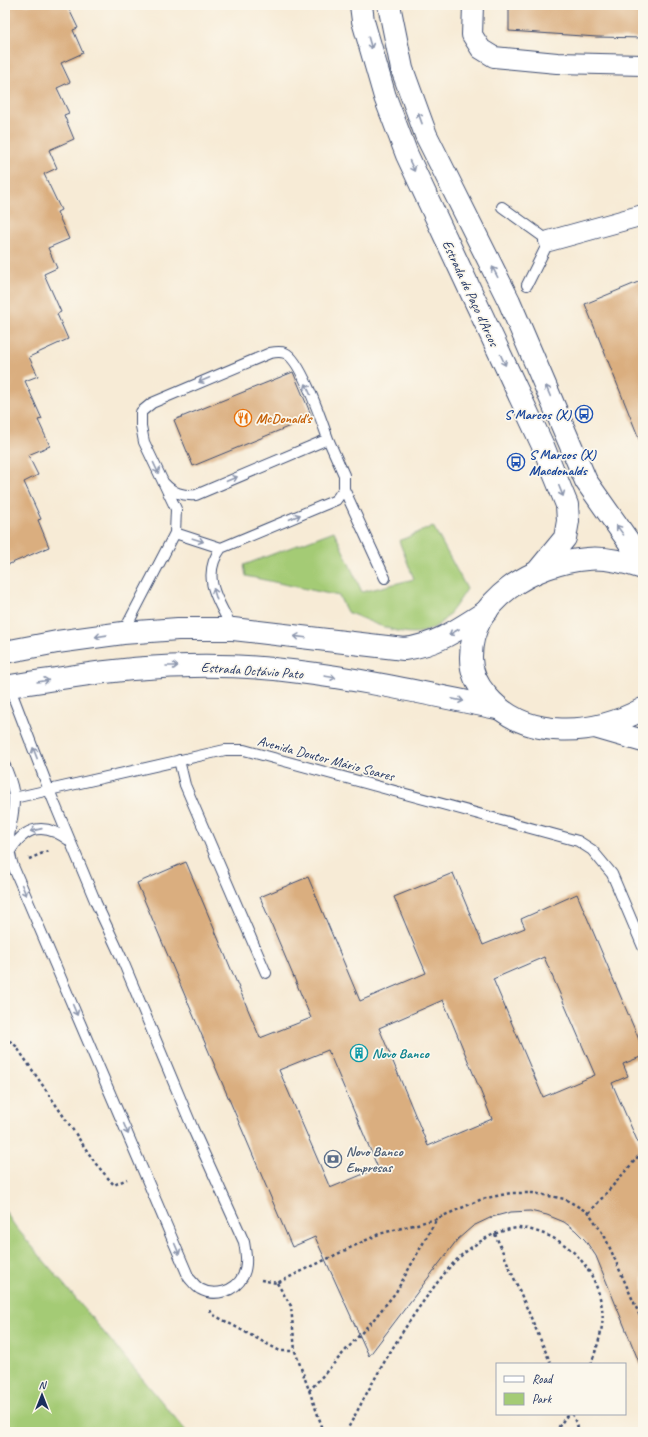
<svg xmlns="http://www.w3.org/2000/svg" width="648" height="1437" font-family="Caveat,sans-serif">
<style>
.green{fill:#a4cb75;stroke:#607d6a}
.building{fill:#daae7f;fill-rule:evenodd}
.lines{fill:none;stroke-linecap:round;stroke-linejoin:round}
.service-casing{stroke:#3c4b70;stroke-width:12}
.minor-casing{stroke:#3c4b70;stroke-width:22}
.tertiary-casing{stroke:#3c4b70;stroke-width:24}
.primary-casing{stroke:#3c4b70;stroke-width:24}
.path{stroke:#3c4b70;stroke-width:2.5;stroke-dasharray:3 3;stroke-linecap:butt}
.service{stroke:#fff;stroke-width:10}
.minor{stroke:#fff;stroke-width:20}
.tertiary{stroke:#fff;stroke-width:22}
.primary{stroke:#fff;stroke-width:22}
.oneway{stroke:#8d97ae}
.labels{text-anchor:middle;stroke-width:3.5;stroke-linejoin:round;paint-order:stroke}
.street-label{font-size:14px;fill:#1b2f5e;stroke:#fbf7ec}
.transit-label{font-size:14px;font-weight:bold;fill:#164399;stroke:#fbf7ec;text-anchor:end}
.food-label{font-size:14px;font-weight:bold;fill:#c56008;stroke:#fbf7ec;text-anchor:start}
.culture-label{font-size:14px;font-weight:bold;fill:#0d838f;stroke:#fbf7ec;text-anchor:start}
.service-label{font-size:14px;font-weight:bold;fill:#4e5e75;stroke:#fbf7ec;text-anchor:start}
</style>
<rect width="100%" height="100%" fill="#fbf7ec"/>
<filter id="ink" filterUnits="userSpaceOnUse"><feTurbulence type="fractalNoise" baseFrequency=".025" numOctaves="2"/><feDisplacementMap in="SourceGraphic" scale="8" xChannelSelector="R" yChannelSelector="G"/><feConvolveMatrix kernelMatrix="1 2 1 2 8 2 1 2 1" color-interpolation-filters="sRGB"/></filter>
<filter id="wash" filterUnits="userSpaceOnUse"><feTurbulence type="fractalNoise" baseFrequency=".012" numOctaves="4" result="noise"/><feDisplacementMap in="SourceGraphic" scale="16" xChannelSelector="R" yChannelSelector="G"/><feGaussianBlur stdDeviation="0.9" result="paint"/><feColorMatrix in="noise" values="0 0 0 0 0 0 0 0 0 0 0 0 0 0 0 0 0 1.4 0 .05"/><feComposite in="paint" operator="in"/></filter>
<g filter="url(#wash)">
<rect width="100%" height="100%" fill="#f7ebd6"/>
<path class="green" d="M433,526L467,589C459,601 450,616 438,625C412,645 373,622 347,612L339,596L246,576L244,565L334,531L362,592L414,579L399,541Z
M5,1211L15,1226L187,1432H5Z"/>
<g id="blocks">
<path class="building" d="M5,5H67L78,28L73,30L83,53L61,63L70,82L57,88L69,113L64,115L74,139L49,150L57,168L44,174L61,210L57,212L69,239L48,248L57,268L44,274L61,312L57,314L68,339L29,357L38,376L25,381L42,419L38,420L50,446L28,455L38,475L24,482L41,519L38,520L49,547L5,566Z
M509,5H643V38L597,37L509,31Z
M643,280V445L642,446L585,304Z
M293,372L312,417L193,466L174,420Z
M186,862L260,1038L311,1018L260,897L308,877L360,1001L426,973L394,897L453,873L483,945L525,928L521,919L577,894L643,1049V1056L623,1064L628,1076L612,1083L643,1154V1372L596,1256L585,1240L575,1230L564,1222L547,1215L530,1211L511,1212L492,1217L473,1226L457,1240L369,1356L315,1237L292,1247L137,883ZM544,957L595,1075L543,1097L493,979ZM443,1000L492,1119L428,1146L379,1028ZM328,1050L378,1168L330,1188L279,1070Z"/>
</g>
</g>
<g filter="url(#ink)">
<use href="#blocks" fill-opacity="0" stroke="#3c4b70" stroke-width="1"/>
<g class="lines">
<defs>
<path id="service" d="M502,207L549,241L527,285
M344,489L385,578
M175,533L221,548
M233,629C218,601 200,577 221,548L336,500L344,489V475L328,439
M123,633L175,533L176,509L144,442L141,426V412L152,403L270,353C275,352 280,351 285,353C301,359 322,422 328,439L196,495C182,496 173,493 164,483
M179,760L185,785L266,973
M5,766C9,776 14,787 14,799C14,827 3,834 13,866L189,1278C192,1281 196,1287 200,1289C214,1297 235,1292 243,1276C248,1265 246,1254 244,1242L193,1129L122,959L96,903L49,790L9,686
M14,798L225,750H244L578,841L592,850L612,874L643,947
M9,853C25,825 45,822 70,841"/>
<path id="minor" d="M473,5L472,35L481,49L494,57L557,63L643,65
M549,241L643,215"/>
<path id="tertiary" d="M5,652L57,642L123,633L178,629H233L404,649C437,645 459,629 487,611
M5,687C24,683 43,681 62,678C141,665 221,661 300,672C366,680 432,695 497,708"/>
<path id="primary" d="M361,5L363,21L385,97L407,155L543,446L567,505L568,521L565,538L537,572
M389,5L402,69L426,135L509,301L586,481L643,562
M643,568C625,562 606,557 587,559C535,563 470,600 471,658C471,673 478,686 487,696C526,742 595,735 643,709
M598,728L643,741"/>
</defs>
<use href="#service" class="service-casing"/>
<use href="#minor" class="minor-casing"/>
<use href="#tertiary" class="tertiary-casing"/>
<use href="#primary" class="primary-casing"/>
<path class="path" d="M29,859L50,850
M5,1037L16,1046L96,1164L114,1185L127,1179
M589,1213L643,1151
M495,1234L551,1364
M261,1280L277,1283L379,1234L436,1219L482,1199L511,1193H533L565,1199L589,1213L605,1237L643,1323
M277,1283L291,1306L295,1351L324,1432
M210,1310L212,1314L280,1351H295
M309,1391L374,1319L396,1292L436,1220
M572,1414L580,1432
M346,1432C371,1385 396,1338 428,1295C440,1279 452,1262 468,1250C482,1239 499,1230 517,1228C526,1228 536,1231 544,1234C576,1246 597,1274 602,1308C605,1326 597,1347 591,1364
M555,1432L568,1414"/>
<use href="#service" class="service"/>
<use href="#minor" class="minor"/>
<use href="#tertiary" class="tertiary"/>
<use href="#primary" class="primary"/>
</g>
<defs><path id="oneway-shaft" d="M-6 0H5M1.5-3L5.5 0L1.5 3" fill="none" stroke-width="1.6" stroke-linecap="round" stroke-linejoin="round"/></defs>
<g class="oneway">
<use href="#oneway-shaft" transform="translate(370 43) rotate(74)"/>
<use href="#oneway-shaft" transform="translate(420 118) rotate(-110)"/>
<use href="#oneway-shaft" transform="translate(412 166) rotate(65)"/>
<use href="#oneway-shaft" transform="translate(495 272) rotate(-117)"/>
<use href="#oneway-shaft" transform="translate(503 360) rotate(65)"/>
<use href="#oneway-shaft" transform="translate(204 380) rotate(157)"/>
<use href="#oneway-shaft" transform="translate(308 389) rotate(-114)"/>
<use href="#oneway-shaft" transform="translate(548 391) rotate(-113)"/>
<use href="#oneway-shaft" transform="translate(156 468) rotate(65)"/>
<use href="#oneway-shaft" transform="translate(232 479) rotate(-23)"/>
<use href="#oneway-shaft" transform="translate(561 491) rotate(68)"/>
<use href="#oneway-shaft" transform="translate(295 517) rotate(-23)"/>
<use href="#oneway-shaft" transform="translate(620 530) rotate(-126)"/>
<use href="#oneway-shaft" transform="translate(198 540) rotate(18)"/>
<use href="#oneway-shaft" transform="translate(215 594) rotate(-107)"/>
<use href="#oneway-shaft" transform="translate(454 632) rotate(150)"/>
<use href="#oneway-shaft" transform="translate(101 636) rotate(172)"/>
<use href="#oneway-shaft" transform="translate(300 637) rotate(-173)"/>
<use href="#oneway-shaft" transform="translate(172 666)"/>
<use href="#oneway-shaft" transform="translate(330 677) rotate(9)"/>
<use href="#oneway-shaft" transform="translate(43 681) rotate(-9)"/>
<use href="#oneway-shaft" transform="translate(458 700) rotate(11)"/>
<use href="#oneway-shaft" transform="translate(35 753) rotate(-111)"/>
<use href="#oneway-shaft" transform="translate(36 830) rotate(167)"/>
<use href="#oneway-shaft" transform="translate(24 890) rotate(67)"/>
<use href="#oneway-shaft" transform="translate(75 1010) rotate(67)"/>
<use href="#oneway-shaft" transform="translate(126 1129) rotate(67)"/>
<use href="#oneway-shaft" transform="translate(177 1249) rotate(67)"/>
</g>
</g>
<defs>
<symbol id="bus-ring" viewBox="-11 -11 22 22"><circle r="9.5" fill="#fbf7ec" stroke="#1a4fb4" stroke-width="1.5"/><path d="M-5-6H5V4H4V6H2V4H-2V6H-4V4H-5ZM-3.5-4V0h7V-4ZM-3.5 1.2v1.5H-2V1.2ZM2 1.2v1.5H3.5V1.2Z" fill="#1a4fb4"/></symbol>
<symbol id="restaurant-ring" viewBox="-11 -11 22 22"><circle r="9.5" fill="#fbf7ec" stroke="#e8710a" stroke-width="1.5"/><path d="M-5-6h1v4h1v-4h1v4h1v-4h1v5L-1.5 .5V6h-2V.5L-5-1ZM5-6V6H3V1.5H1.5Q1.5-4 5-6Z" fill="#e8710a"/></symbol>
<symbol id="building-ring" viewBox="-11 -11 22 22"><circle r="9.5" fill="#fbf7ec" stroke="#0f9aa8" stroke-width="1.5"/><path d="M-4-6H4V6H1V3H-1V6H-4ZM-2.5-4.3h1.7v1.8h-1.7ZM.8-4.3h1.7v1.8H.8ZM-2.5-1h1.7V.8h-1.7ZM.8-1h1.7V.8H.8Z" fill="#0f9aa8"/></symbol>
<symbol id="bank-ring" viewBox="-11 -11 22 22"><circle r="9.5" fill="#fbf7ec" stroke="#5c6f8a" stroke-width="1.5"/><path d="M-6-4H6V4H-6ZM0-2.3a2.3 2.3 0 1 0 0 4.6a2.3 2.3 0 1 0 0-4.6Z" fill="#5c6f8a"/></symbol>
</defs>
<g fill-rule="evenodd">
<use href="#bus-ring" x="574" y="404" width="20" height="20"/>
<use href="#restaurant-ring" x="233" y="408" width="20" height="20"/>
<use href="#bus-ring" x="506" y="452" width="20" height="20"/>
<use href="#building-ring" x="349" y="1043" width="20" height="20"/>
<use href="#bank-ring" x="323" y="1149" width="20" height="20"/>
</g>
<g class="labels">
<g class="street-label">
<text transform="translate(471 293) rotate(65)" y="5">Estrada de Paço d'Arcos</text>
<text transform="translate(252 670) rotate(4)" y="5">Estrada Octávio Pato</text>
<text transform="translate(326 758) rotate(15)" y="5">Avenida Doutor Mário Soares</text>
</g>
<g class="transit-label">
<text x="571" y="419">S Marcos (X)</text>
<text x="529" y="459" text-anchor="start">S Marcos (X)<tspan x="529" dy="16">Macdonalds</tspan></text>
</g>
<g class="food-label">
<text x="256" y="423">McDonald's</text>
</g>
<g class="culture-label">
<text x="372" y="1058">Novo Banco</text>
</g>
<g class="service-label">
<text x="346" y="1156">Novo Banco<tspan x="346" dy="16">Empresas</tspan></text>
</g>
</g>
<rect width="648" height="1437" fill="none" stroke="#fbf7ec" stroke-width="20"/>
<rect x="496" y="1363" width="130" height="52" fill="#fbf7ec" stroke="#a1a7b3"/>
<rect x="504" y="1376" width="20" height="6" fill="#ffffff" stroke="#a1a7b3"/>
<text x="532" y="1383" font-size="12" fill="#1b2f5e">Road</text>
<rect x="504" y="1393" width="20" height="12" fill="#a4cb75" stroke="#a1a7b3"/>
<text x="532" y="1403" font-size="12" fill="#1b2f5e">Park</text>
<g transform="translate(42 1395)" stroke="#fbf7ec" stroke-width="3" paint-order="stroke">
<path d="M0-3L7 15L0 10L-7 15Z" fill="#1b2f5e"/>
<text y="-6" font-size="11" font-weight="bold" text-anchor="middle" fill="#1b2f5e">N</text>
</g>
</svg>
